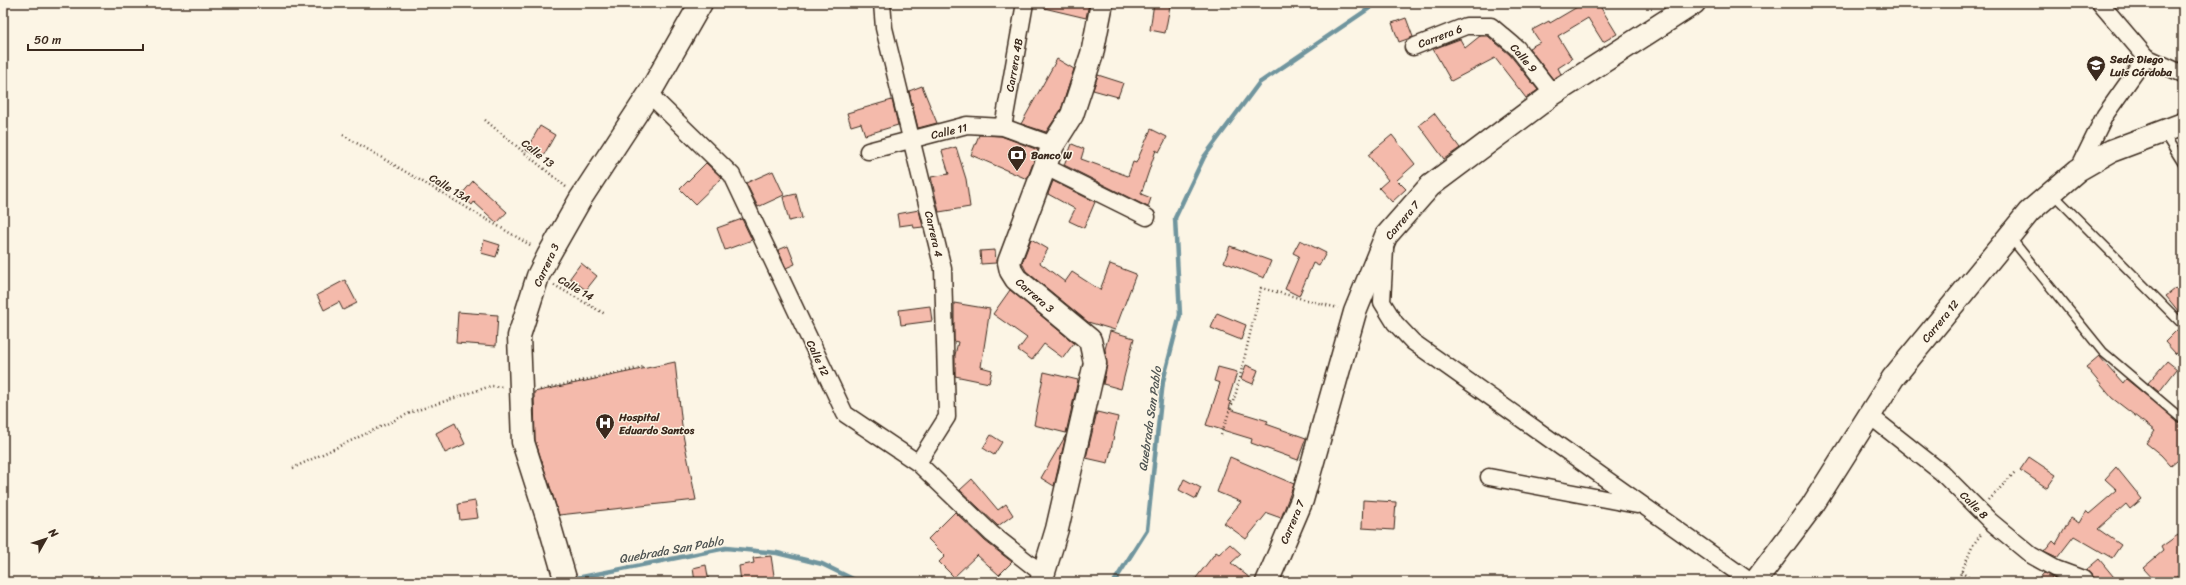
<svg xmlns="http://www.w3.org/2000/svg" width="2186" height="585" font-family="Sriracha,sans-serif">
<style>
.lines{fill:none;stroke-linecap:round;stroke-linejoin:round}
.stream{stroke:#70959e;stroke-width:4.5}
.building{fill:#f4baab;stroke:#3b2a1e}
.lane-casing{stroke:#3b2a1e;stroke-width:11}
.street-casing{stroke:#3b2a1e;stroke-width:19}
.secondary-casing{stroke:#3b2a1e;stroke-width:25}
.path{stroke:#3b2a1e;stroke-width:2.5;stroke-dasharray:1 3;stroke-linecap:butt}
.lane{stroke:#fcf5e5;stroke-width:8}
.street{stroke:#fcf5e5;stroke-width:16}
.secondary{stroke:#fcf5e5;stroke-width:22}
.labels{text-anchor:middle;stroke-width:3;stroke-linejoin:round;paint-order:stroke}
.street-label{font-size:11px;fill:#3b2a1e;stroke:#fcf5e5}
.poi-label{font-size:11px;font-weight:bold;fill:#3b2a1e;stroke:#fcf5e5;text-anchor:start}
.water-label{font-size:12px;font-style:italic;fill:#515654;stroke:#fcf5e5}
</style>
<rect width="100%" height="100%" fill="#fcf5e5"/>
<filter id="ink" filterUnits="userSpaceOnUse"><feTurbulence type="fractalNoise" baseFrequency=".025" numOctaves="2"/><feDisplacementMap in="SourceGraphic" scale="8" xChannelSelector="R" yChannelSelector="G"/><feConvolveMatrix kernelMatrix="1 2 1 2 8 2 1 2 1" color-interpolation-filters="sRGB"/></filter>
<g filter="url(#ink)">
<g class="lines">
<path class="stream" d="M572,579L726,548L777,553L822,564L859,582
M1114,582L1147,530L1163,381L1180,315L1175,218L1204,157L1259,83L1377,3"/>
</g>
<path class="building" d="M1044,3H1089L1086,18L1044,8Z
M1154,3L1170,6L1165,33L1150,30Z
M1584,3H1598L1617,34L1603,42L1588,18L1558,36L1572,59L1558,68L1561,74L1553,79L1529,48L1540,42L1532,30L1549,21L1550,23Z
M1406,18L1413,37L1399,42L1392,23Z
M1480,36H1488L1510,55L1538,90L1526,98L1495,58L1451,81L1433,49L1460,39L1465,48Z
M1057,59L1074,69L1061,110L1046,132L1021,124Z
M1098,75L1123,83L1118,97L1093,90Z
M922,86L937,123L918,128L909,91Z
M892,100L898,125L865,135L861,123L851,126L847,113Z
M1434,113L1460,148L1444,159L1419,125Z
M540,126L555,135L542,158L526,150Z
M1151,129L1167,137L1159,152L1156,150L1141,194L1151,198L1148,207L1064,165L1072,144L1084,149L1081,159L1128,176L1133,162L1136,163Z
M979,135L1001,136L1038,150L1027,179L971,155Z
M1392,135L1415,164L1397,180L1406,189L1392,202L1379,188L1388,180L1368,155Z
M956,147L966,179L970,207L939,212L931,177L949,174L942,151Z
M706,163L722,178L695,204L680,189Z
M773,171L784,195L758,207L746,183Z
M473,181L507,212L497,223L474,202L472,205L461,195Z
M1053,181L1095,202L1084,228L1069,221L1075,209L1048,194Z
M796,194L802,218L789,221L783,197Z
M919,210L923,227L914,228L913,224L899,226L897,214Z
M742,219L752,240L725,250L717,228Z
M1031,239L1048,249L1040,263L1065,282L1072,272L1100,290L1110,264L1136,274L1115,330L1088,322L1026,271L1022,263Z
M484,240L500,245L496,257L481,253Z
M1300,240L1326,253L1319,266L1313,263L1299,296L1285,289L1299,256L1293,253Z
M788,246L795,264L786,268L778,250Z
M1230,246L1271,261L1264,278L1224,262Z
M995,250L996,263L981,264L980,251Z
M581,263L597,276L586,290L570,278Z
M345,280L357,303L343,310L339,302L324,310L317,295Z
M2183,283V317L2166,296Z
M1010,290L1074,343L1063,358L1044,344L1032,360L1018,350L1027,338L993,314Z
M954,303L990,309L981,367L992,370L989,383L955,376V355L958,342L954,341Z
M930,306L932,321L901,325L899,310Z
M458,312L498,315L496,346L456,343Z
M1217,313L1246,325L1241,340L1211,328Z
M2179,328L2183,330V347L2176,354L2165,342Z
M1110,331L1134,338L1121,389L1103,384L1107,365L1105,349Z
M2099,356L2123,383L2126,379L2183,425V456L2171,466L2161,455L2146,443L2155,431L2112,398L2086,367Z
M2167,361L2177,369L2159,392L2148,383Z
M675,362L683,435L696,500L559,515L535,440L534,392Z
M1246,365L1258,370L1253,384L1241,379Z
M1218,367L1237,372L1228,401L1231,402L1229,409L1268,421L1266,424L1306,438L1298,460L1251,443L1252,439L1206,425L1220,383L1214,381Z
M1044,372L1078,380L1066,433L1034,425Z
M1097,412L1118,417L1108,463L1086,458Z
M455,423L465,444L445,453L436,433Z
M991,435L1002,442L994,455L983,448Z
M1066,435L1054,486L1041,478Z
M1230,457L1294,484L1281,518L1267,513L1246,539L1224,523L1241,502L1217,492Z
M2029,457L2056,475L2047,488L2020,470Z
M2116,467L2142,499L2130,509L2126,504L2098,529L2121,545L2112,558L2074,536L2057,558L2044,552L2053,541L2056,544L2071,518L2079,523L2086,511L2089,514L2117,490L2105,479Z
M972,479L998,510L1006,504L1013,515L998,526L960,490Z
M1184,479L1201,488L1196,499L1179,490Z
M1363,500L1396,502L1394,530L1362,528Z
M475,501L478,518L460,520L458,504Z
M955,512L985,541L1012,562L999,575L977,555L954,577L939,562L945,556L928,539Z
M2178,535L2183,542V571L2171,582H2156L2143,568L2163,551L2161,547Z
M1230,544L1241,554L1231,563L1255,582H1193L1216,552L1219,554Z
M771,556L775,582H741L739,566L754,563L753,558Z
M2099,559L2118,582H2094L2091,574L2086,570Z
M706,565L709,582H695L693,568Z
M2044,573L2053,578L2064,582H2036Z"/>
<g class="lines">
<defs>
<path id="lane" d="M2163,132L2183,164
M2052,193L2183,325
M2010,237L2103,352L2183,420"/>
<path id="street" d="M882,3L884,28L943,269L947,417L918,463
M2100,3L2146,57L2183,74
M1413,47L1466,26H1491L1517,48L1553,94
M649,94L732,175L845,414L918,463L992,534L1044,575
M1003,127L1025,3
M868,151L967,125L1003,127L1053,145
M1046,167L1147,217
M2078,170L2105,115L2146,57
M1385,249L1382,302L1395,323L1413,342L1751,582
M1869,415L1941,472L1990,521L2031,555L2056,569L2083,579L2085,582
M1489,477L1637,505"/>
<path id="secondary" d="M566,582L548,520L523,442L519,336L538,276L548,256L581,198L649,94L701,3
M1041,582L1057,529L1095,363L1090,340L1016,279L1011,271L1009,262L1053,145L1072,115L1092,54L1102,3
M1267,582L1302,500L1355,312L1386,236L1430,186L1553,94L1694,3
M1755,582L1812,506L1893,378L2029,212L2078,170L2111,151L2183,124"/>
</defs>
<use href="#lane" class="lane-casing"/>
<use href="#street" class="street-casing"/>
<use href="#secondary" class="secondary-casing"/>
<path class="path" d="M485,120L566,187
M343,135L532,246
M554,285L605,314
M540,390L643,367
M1221,435L1236,393L1261,288L1338,308
M293,468L412,412L491,386L503,387
M1989,500L2015,472
M1961,572L1975,582
M1957,582L1973,545L1982,533"/>
<use href="#lane" class="lane"/>
<use href="#street" class="street"/>
<use href="#secondary" class="secondary"/>
</g>
</g>
<defs>
<symbol id="school-pin" viewBox="-11 -11 22 30"><path d="M0 17L-7.5 6A9.5 9.5 0 1 1 7.5 6Z" fill="#3b2a1e" stroke="#fcf5e5"/><path d="M0-5L7-2L0 1L-7-2ZM-4 1L0 2.5L4 1V4Q0 6-4 4Z" fill="#fff"/></symbol>
<symbol id="bank-pin" viewBox="-11 -11 22 30"><path d="M0 17L-7.5 6A9.5 9.5 0 1 1 7.5 6Z" fill="#3b2a1e" stroke="#fcf5e5"/><path d="M-6-4H6V4H-6ZM0-2.3a2.3 2.3 0 1 0 0 4.6a2.3 2.3 0 1 0 0-4.6Z" fill="#fff"/></symbol>
<symbol id="hospital-pin" viewBox="-11 -11 22 30"><path d="M0 17L-7.5 6A9.5 9.5 0 1 1 7.5 6Z" fill="#3b2a1e" stroke="#fcf5e5"/><path d="M-5-5h3v3.5h4V-5h3V5h-3V1.5h-4V5h-3Z" fill="#fff"/></symbol>
</defs>
<g fill-rule="evenodd">
<use href="#school-pin" x="2085" y="54" width="22" height="30"/>
<use href="#bank-pin" x="1006" y="144" width="22" height="30"/>
<use href="#hospital-pin" x="594" y="412" width="22" height="30"/>
</g>
<g class="labels">
<g class="street-label">
<text transform="translate(1440 36) rotate(-21)" y="4">Carrera 6</text>
<text transform="translate(1524 58) rotate(49)" y="4">Calle 9</text>
<text transform="translate(1014 65) rotate(-80)" y="4">Carrera 4B</text>
<text transform="translate(949 131) rotate(-13)" y="4">Calle 11</text>
<text transform="translate(538 153) rotate(39)" y="4">Calle 13</text>
<text transform="translate(450 188) rotate(31)" y="4">Calle 13A</text>
<text transform="translate(1402 220) rotate(-50)" y="4">Carrera 7</text>
<text transform="translate(934 234) rotate(77)" y="4">Carrera 4</text>
<text transform="translate(546 265) rotate(-65)" y="4">Carrera 3</text>
<text transform="translate(576 288) rotate(30)" y="4">Calle 14</text>
<text transform="translate(1035 295) rotate(41)" y="4">Carrera 3</text>
<text transform="translate(1940 321) rotate(-51)" y="4">Carrera 12</text>
<text transform="translate(818 358) rotate(65)" y="4">Calle 12</text>
<text transform="translate(1974 505) rotate(45)" y="4">Calle 8</text>
<text transform="translate(1292 522) rotate(-67)" y="4">Carrera 7</text>
</g>
<g class="poi-label">
<text x="2110" y="63">Sede Diego<tspan x="2110" dy="13">Luis Córdoba</tspan></text>
<text x="1031" y="159">Banco W</text>
<text x="619" y="421">Hospital<tspan x="619" dy="13">Eduardo Santos</tspan></text>
</g>
<g class="water-label">
<text transform="translate(1150 419) rotate(-82)" y="4">Quebrada San Pablo</text>
<text transform="translate(671 550) rotate(-10)" y="4">Quebrada San Pablo</text>
</g>
</g>
<rect width="2186" height="585" fill="none" stroke="#fcf5e5" stroke-width="16"/>
<rect x="8" y="8" width="2170" height="569" fill="none" stroke="#3b2a1e" stroke-width="1.5" filter="url(#ink)"/>
<g transform="translate(46 539) rotate(51)" stroke="#fcf5e5" stroke-width="3" paint-order="stroke">
<path d="M0-3L7 15L0 10L-7 15Z" fill="#3b2a1e"/>
<text y="-6" font-size="11" font-weight="bold" text-anchor="middle" fill="#3b2a1e">N</text>
</g>
<path d="M28 44v6h115v-6" fill="none" stroke="#3b2a1e" stroke-width="2"/>
<text x="34" y="44" font-size="12" fill="#3b2a1e" stroke="#fcf5e5" stroke-width="3" paint-order="stroke">50 m</text>
</svg>
